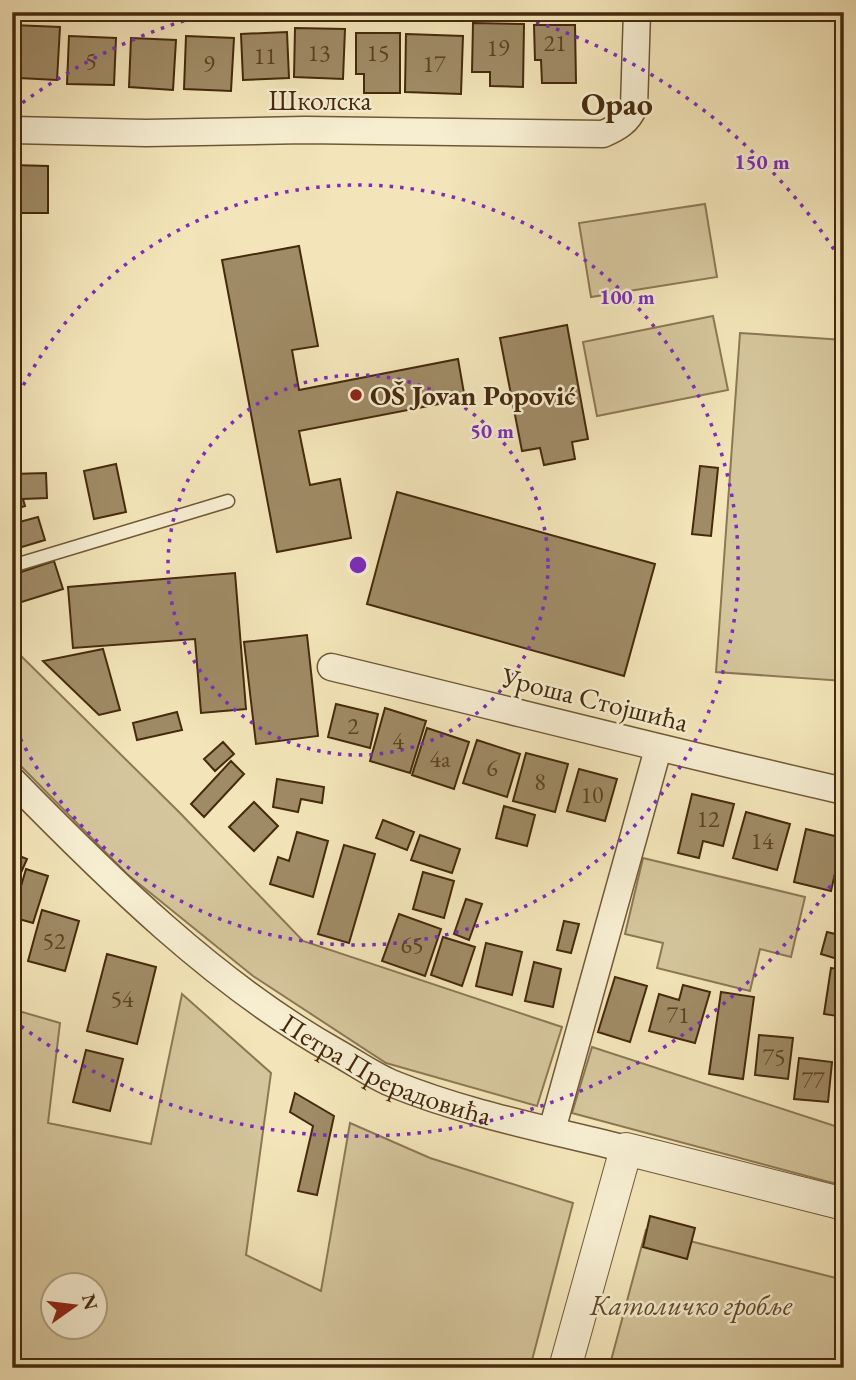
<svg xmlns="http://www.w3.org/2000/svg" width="856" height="1380" font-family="'EB Garamond',serif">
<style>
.green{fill:#d5c59c;stroke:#8d7854;stroke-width:2;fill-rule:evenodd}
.building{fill:#9f8b66;stroke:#452a0c;stroke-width:2}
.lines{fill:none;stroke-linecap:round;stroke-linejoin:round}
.service-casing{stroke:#705937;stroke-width:15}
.minor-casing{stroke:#705937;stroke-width:29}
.tertiary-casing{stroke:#705937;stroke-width:34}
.service{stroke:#f7eed2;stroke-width:12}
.minor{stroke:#f7eed2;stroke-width:26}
.tertiary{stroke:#f7eed2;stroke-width:32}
.ring{fill:none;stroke:#7b2cbf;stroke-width:3.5;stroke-dasharray:3.5 7}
.poi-dot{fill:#8f2418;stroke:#f7eed2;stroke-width:2.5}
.labels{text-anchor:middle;stroke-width:5;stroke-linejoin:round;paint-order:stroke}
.number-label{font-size:24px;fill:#5c4222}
.street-label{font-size:28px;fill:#452a0c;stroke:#f7eed2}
.poi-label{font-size:28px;font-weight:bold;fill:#452a0c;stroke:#f7eed2;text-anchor:start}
.park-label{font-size:28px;font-style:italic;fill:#624929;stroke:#f7eed2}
.quarter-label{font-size:32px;font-weight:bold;fill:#452a0c;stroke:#f7eed2}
.centre{fill:#7b2cbf;stroke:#f7eed2;stroke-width:3.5}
.ring-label{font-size:21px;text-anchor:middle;font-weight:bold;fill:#7b2cbf;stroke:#f7eed2;stroke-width:5;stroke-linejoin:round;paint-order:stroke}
</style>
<rect width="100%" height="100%" fill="#f3e5b9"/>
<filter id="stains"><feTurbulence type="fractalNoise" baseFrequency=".00286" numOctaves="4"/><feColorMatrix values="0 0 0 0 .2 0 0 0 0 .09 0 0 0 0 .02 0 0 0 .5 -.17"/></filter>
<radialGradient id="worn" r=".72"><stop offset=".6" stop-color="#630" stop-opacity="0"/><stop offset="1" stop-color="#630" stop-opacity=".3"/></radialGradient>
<path class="green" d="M705,204L717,277L591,297L579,223Z
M713,316L728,390L597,416L583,342Z
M740,333L844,340V681L716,672Z
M12,647L180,813L303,941L562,1027L537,1106L386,1063L253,976L127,874L12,757Z
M643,858L805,897L791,957L760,949L750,991L657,968L663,943L625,934Z
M182,994L271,1073L246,1255L321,1291L350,1123L430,1158L573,1203L530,1368H12V1009L60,1023L48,1123L151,1144ZM52,1286H94V1328H52Z
M592,1047L844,1129V1186L572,1113Z
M646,1230L844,1280V1368H609Z"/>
<path class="building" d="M473,23L524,24L523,87L490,86V72H472Z
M12,25L60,27L57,80L19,78L20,53H12Z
M534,25H575L576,83H542L541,60H535Z
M295,28L345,29L343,79L294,77Z
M287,32L289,78L243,80L241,34Z
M356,33H400V93H364V74H356Z
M406,34L463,36L461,94L405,92Z
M69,36L116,38L114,85L67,84Z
M186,36L234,38L231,91L184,89Z
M131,38L176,40L173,90L129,87Z
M12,165L48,166V213H12Z
M299,246L318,346L292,350L299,390L458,359L465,399L299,431L310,485L340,479L351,538L277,552L222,260Z
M567,325L588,439L572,442L575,459L544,465L540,448L522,451L500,338Z
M116,464L126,512L94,519L84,471Z
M700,466L718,468L711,536L692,534Z
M46,473L47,498L23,499L25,506L12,510V474Z
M397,492L655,564L624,676L367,604Z
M38,517L45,540L12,550V524Z
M54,561L63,589L12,605V575Z
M235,573L246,709L201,713L195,639L73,648L68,587Z
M307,635L318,736L256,744L244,642Z
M103,649L120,710L99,715L43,661Z
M336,704L378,714L370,748L328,737Z
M385,708L426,721L410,773L370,761Z
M177,712L182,730L137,740L133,723Z
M427,728L469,742L454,789L412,775Z
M477,740L520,754L507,797L463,783Z
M223,742L234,754L215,771L204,759Z
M526,753L568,764L555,812L513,801Z
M231,761L244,774L204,817L191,804Z
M579,769L617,779L605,821L567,811Z
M277,779L324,787L322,803L301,799L298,812L273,807Z
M692,794L734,804L723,846L703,841L699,858L678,853Z
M254,802L278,826L254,851L229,827Z
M504,806L535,815L527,846L496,838Z
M746,812L790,824L777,870L733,858Z
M383,820L414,832L407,850L376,838Z
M806,829L843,838L831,891L794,882Z
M297,832L328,841L313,897L270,884L278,857L289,861Z
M420,835L460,849L452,873L411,860Z
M344,845L375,854L349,943L318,934Z
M12,853L27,859L12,893Z
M26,869L48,876L33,923L12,917Z
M423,872L454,881L444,918L413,909Z
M466,899L482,904L469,940L454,934Z
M42,910L79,921L65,971L28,961Z
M399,914L441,929L425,976L382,961Z
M564,921L579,924L571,953L557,950Z
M827,932L844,936V961L821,954Z
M443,937L475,947L462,986L431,975Z
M486,943L522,952L512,995L476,986Z
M107,954L156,967L137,1044L87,1031Z
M12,957L21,959L13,988H12Z
M534,962L561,969L553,1007L525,1001Z
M831,968L844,970V1017L824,1014Z
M615,977L647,986L630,1042L598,1032Z
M683,985L710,992L695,1043L649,1031L659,994L679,1000Z
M721,992L754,997L743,1079L709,1074Z
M759,1035L793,1038L788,1079L755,1075Z
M840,1049H844V1110H840Z
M86,1050L123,1059L110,1111L73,1102Z
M799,1058L832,1062L828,1102L794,1099Z
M295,1093L334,1116L317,1195L298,1191L313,1126L290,1112Z
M650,1216L695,1228L687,1259L643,1247Z"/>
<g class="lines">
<defs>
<path id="service" d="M12,566L228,501"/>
<g id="minor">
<path d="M12,130L146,133L305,130L603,134C617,128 628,122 634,107L637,12"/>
<path d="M331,667C502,708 672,752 844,791"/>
<path id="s1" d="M12,780C109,879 215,984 336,1052C354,1062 372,1075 391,1083C467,1114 547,1129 626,1149"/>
<path d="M552,1130L658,749"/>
</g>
<path id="tertiary" d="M565,1368L626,1149L844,1204"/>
</defs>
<use href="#service" class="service-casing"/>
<use href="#minor" class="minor-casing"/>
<use href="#tertiary" class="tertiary-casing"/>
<use href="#service" class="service"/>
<use href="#minor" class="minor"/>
<use href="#tertiary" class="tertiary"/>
</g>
<g class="ring">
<circle cx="358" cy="565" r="190"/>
<path d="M14 404A380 380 0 1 1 14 726"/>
<path d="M842 868A571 571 0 0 1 14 1021M14 109A571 571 0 0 1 210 13M506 13A571 571 0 0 1 842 262"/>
</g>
<circle class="poi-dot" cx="356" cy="395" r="7"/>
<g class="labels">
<g class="number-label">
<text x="555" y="51">21</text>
<text x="498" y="56">19</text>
<text x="319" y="61">13</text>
<text x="378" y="61">15</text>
<text x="265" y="64">11</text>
<text x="91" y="69">5</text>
<text x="209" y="72">9</text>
<text x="434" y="72">17</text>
<text x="353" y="734">2</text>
<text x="398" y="749">4</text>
<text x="440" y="767">4a</text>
<text x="492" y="776">6</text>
<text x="540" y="790">8</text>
<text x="592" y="803">10</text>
<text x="708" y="827">12</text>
<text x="762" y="849">14</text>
<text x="54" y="949">52</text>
<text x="412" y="953">65</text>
<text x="122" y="1007">54</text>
<text x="678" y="1023">71</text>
<text x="774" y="1065">75</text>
<text x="813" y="1088">77</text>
</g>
<g class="street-label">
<text x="320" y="110">Школска</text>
<text transform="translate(595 699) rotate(14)" y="10">Уроша Стојшића</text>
<text dy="10" stroke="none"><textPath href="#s1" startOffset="478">Петра Прерадовића</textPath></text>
</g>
<g class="poi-label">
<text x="370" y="405">OŠ Jovan Popović</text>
</g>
<g class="park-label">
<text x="691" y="1315">Католичко гробље</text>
</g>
<g class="quarter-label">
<text x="617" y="115">Орао</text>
</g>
</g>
<circle cx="358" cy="565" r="10" class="centre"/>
<g class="ring-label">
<text x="762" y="169">150 m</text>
<text x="627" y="304">100 m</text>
<text x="492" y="438">50 m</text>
</g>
<rect width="856" height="1380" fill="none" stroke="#f3e5b9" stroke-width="42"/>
<rect x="14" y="14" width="828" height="1352" fill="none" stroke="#452a0c" stroke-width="3.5"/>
<rect x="21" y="21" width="814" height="1338" fill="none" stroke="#452a0c" stroke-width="2"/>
<g transform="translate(74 1306) rotate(76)"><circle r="33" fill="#f7eed2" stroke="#b0a083" stroke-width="2"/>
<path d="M0-5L12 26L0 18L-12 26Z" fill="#8f2418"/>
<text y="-10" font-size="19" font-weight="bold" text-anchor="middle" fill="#452a0c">N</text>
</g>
<rect width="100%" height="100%" filter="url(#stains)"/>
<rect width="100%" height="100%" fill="url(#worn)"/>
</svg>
